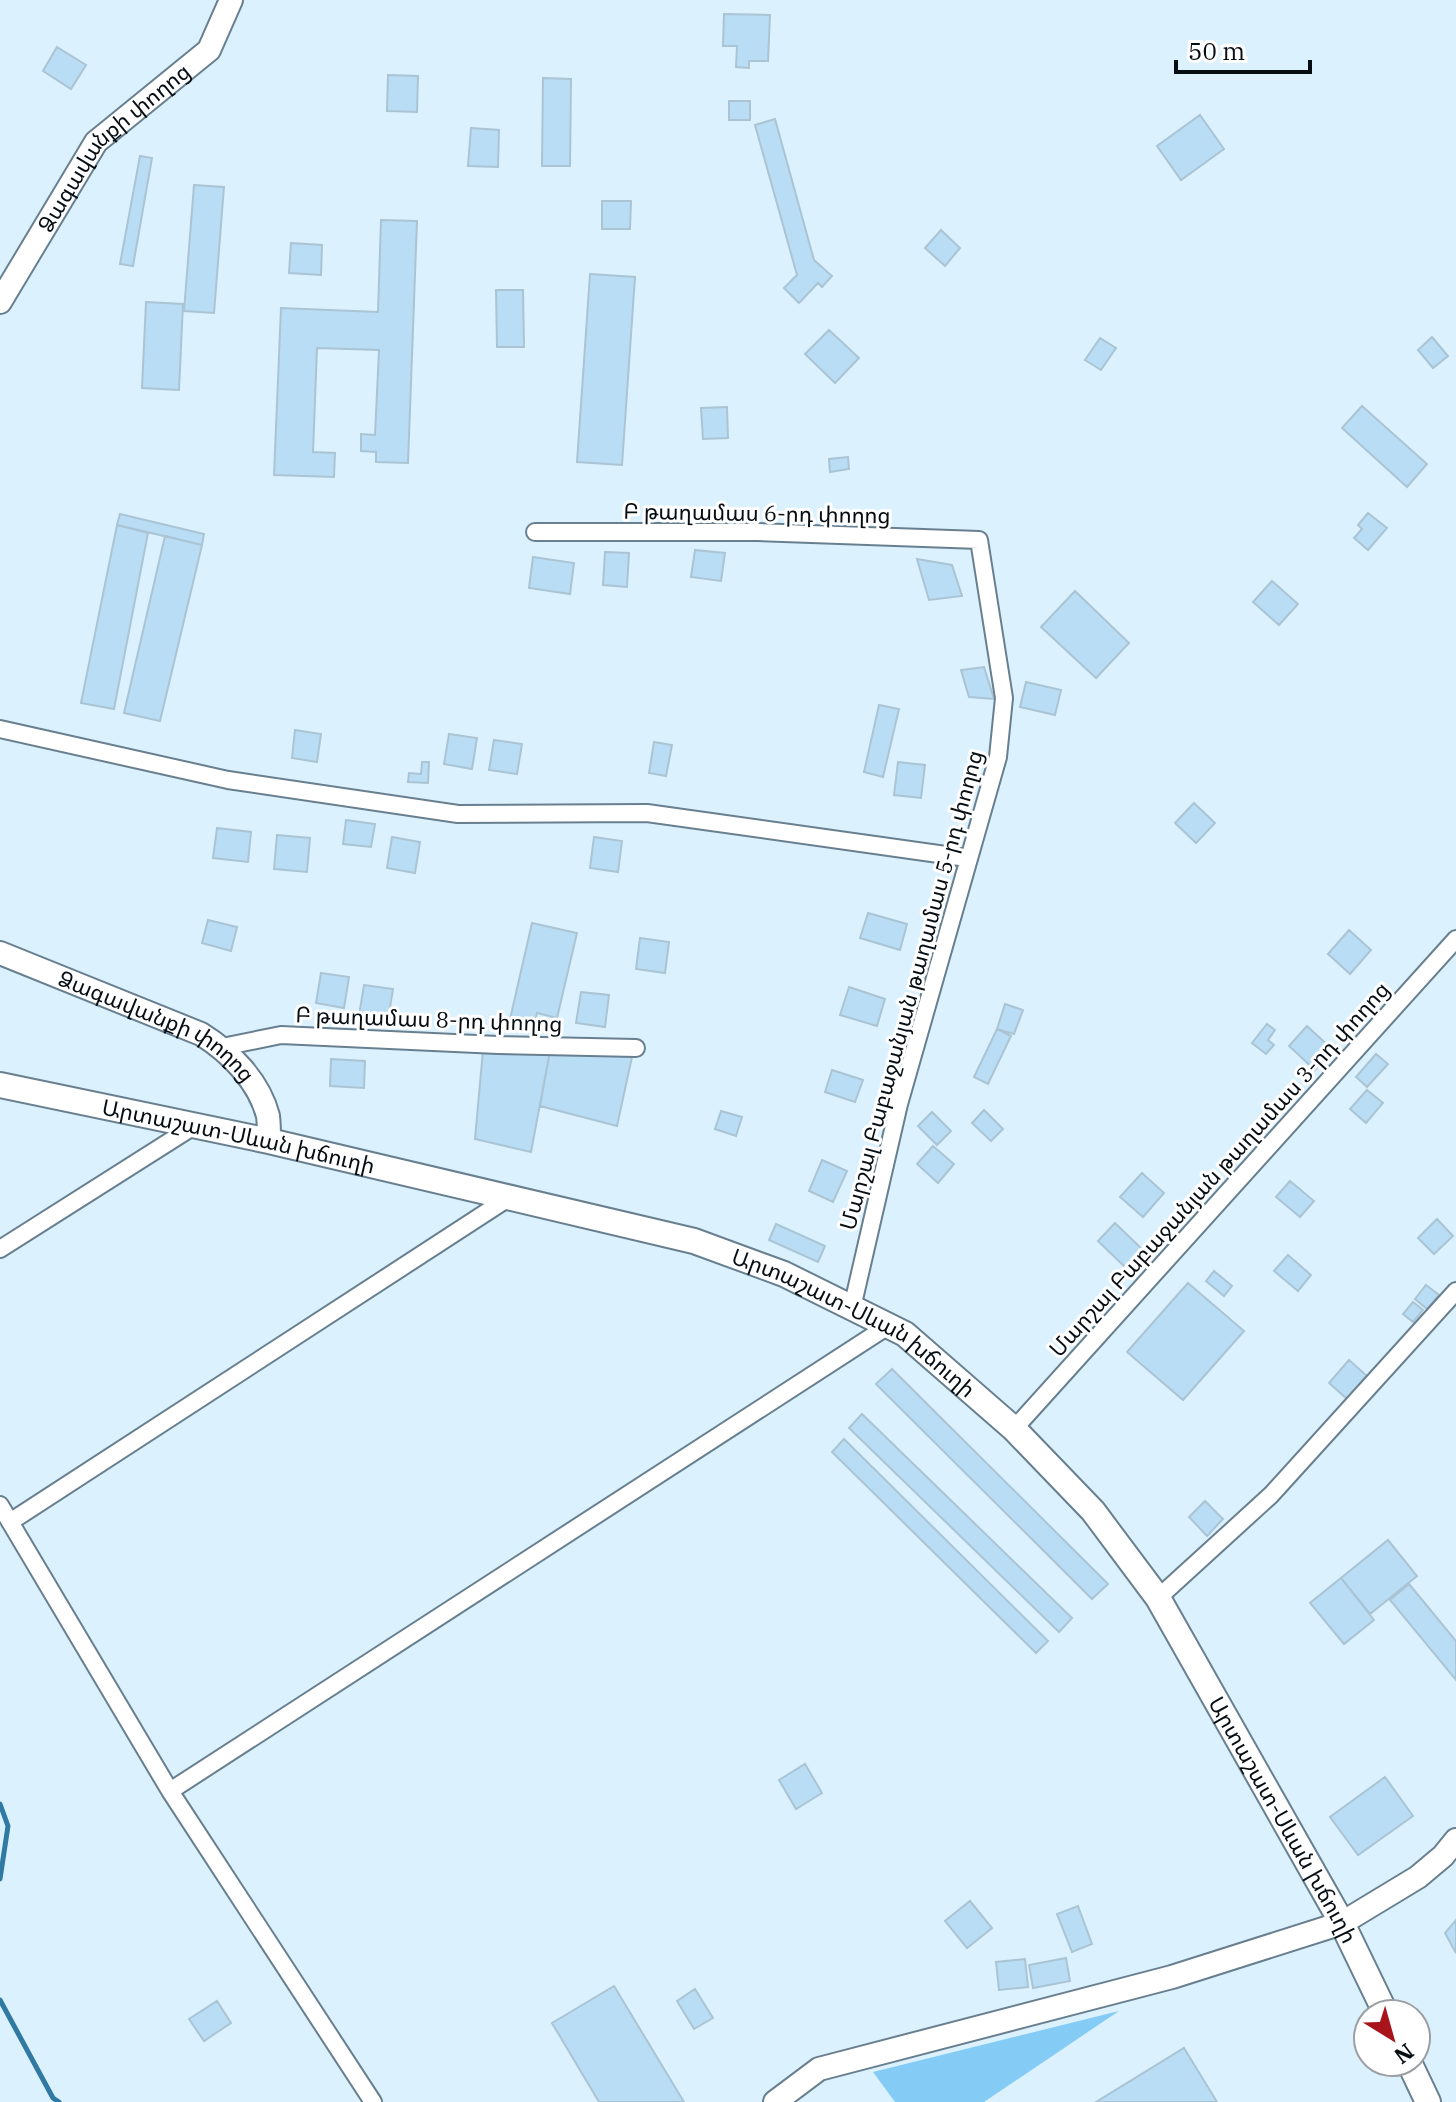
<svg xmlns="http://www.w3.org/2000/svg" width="1456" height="2102" font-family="'IBM Plex Serif','Noto Sans Armenian',serif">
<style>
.green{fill:#84cbf6}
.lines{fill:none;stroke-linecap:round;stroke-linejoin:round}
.stream{stroke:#2f79a2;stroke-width:5}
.building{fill:#b9ddf4;stroke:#aac4d4;stroke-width:2}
.street-casing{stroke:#687f8f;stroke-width:20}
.secondary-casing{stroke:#687f8f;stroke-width:26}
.primary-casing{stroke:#687f8f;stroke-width:28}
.street{stroke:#fff;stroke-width:16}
.secondary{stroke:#fff;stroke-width:22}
.primary{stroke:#fff;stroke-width:24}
.labels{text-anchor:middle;stroke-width:6;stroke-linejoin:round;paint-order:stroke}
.street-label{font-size:22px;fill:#060e14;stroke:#fff}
</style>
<rect width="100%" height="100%" fill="#dcf1fe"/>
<path class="green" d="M1119,2011L984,2102H895L873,2072Z"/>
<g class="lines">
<path class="stream" d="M0,1804L8,1826L0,1879
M0,2000L53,2098L59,2102"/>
</g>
<path class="building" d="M724,14L770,15L768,61H749V68L736,67L737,46H723Z
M57,47L86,65L71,89L43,71Z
M388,75L418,76L417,112L387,111Z
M543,78L571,79L570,166H542Z
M729,101H750V120H729Z
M1200,115L1224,149L1181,180L1157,146Z
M775,119L814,260L832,276L822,287L818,283L799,303L784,288L797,275L755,125Z
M471,128L499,130L498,167L468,166Z
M140,156L152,158L133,266L120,264Z
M194,185L224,187L214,313L184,311Z
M602,201H631L630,229H602Z
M381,220L417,221L408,463L376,462V452L361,451V434L375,435L379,350L317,348L313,452L335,453L334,477L274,475L281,308L378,312Z
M941,230L960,248L945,266L925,248Z
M291,243L322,245L321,275L289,273Z
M590,274L635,277L622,465L577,462Z
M496,290H523L524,347H497Z
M146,302L183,304L179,390L142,388Z
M829,330L859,358L835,383L805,354Z
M1432,337L1448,356L1433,368L1418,350Z
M1100,338L1116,348L1101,370L1085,360Z
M1362,406L1427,464L1407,487L1342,428Z
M727,407L728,438L703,439L701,408Z
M848,457L849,469L830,472L829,459Z
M1368,513L1387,528L1368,550L1354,538L1362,529L1358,525Z
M120,514L204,534L202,545L117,525Z
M117,525L148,533L114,709L81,703Z
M165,536L202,545L160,721L124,713Z
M695,550L725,553L721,581L691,577Z
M605,552L629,553L627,587L603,585Z
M533,557L574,563L570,594L529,588Z
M917,559L952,565L962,596L929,600Z
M1272,581L1298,604L1279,625L1253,602Z
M1075,591L1129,643L1096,678L1041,627Z
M984,667L994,699L969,697L961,670Z
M1026,682L1061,690L1055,715L1020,707Z
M879,705L899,709L883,777L864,772Z
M295,730L321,734L317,762L292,758Z
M449,734L477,738L472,769L444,764Z
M494,740L522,744L517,774L489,770Z
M654,742L672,745L666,776L649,773Z
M422,762H429L428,783L408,782L409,773L421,774Z
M898,762L925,765L921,798L894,795Z
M1194,803L1215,823L1196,843L1175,823Z
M346,820L375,824L371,847L343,844Z
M217,828L251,832L248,862L213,858Z
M277,835L310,838L307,872L274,869Z
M392,837L420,842L415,873L387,868Z
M594,837L622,841L618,872L590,868Z
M868,913L907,924L900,950L860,938Z
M208,920L237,927L231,951L202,943Z
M532,923L577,933L557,1018L537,1013L532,1033L508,1028Z
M1349,930L1371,950L1350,974L1328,954Z
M640,938L669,942L665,973L636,969Z
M321,973L349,977L344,1008L316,1003Z
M364,985L393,989L388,1020L359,1015Z
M849,987L885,999L877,1026L840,1015Z
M581,992L609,995L605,1027L576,1023Z
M1005,1004L1023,1010L1014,1034L997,1029Z
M1267,1024L1275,1030L1268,1040L1274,1045L1266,1054L1252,1043Z
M1307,1026L1333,1050L1315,1070L1289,1046Z
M997,1029L1011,1036L988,1084L974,1077Z
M483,1050L550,1051L531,1152L475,1139Z
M550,1051L632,1057L617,1126L540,1106Z
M1376,1054L1388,1064L1367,1087L1356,1077Z
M331,1059L365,1061L364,1088L330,1086Z
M832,1070L863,1080L855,1102L825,1092Z
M1367,1090L1383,1103L1366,1123L1350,1109Z
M984,1110L1003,1129L991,1141L972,1123Z
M721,1111L742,1117L736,1136L715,1129Z
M932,1112L951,1131L937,1145L918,1126Z
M933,1146L954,1164L938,1183L917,1164Z
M822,1160L847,1171L833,1202L809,1191Z
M1142,1173L1164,1193L1143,1217L1120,1197Z
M1290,1181L1314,1201L1300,1217L1276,1197Z
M1437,1219L1453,1236L1434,1254L1418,1238Z
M1115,1223L1144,1251L1127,1269L1098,1241Z
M776,1224L825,1246L818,1262L769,1240Z
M1288,1255L1311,1275L1298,1291L1274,1271Z
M1214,1271L1232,1286L1224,1296L1206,1281Z
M1188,1283L1244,1331L1183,1400L1127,1352Z
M1426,1285L1439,1295L1427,1309L1415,1299Z
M1413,1302L1423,1310L1413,1322L1403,1314Z
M1349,1360L1367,1376L1347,1399L1329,1383Z
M892,1369L1108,1584L1092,1599L876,1384Z
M862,1414L1072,1618L1059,1632L849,1428Z
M844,1439L1048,1641L1036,1653L832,1452Z
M1205,1501L1223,1519L1207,1536L1189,1517Z
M1388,1540L1417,1576L1370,1614L1341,1578Z
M1341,1578L1374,1620L1344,1644L1310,1603Z
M1409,1584L1456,1641V1680L1390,1600Z
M805,1764L822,1793L796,1809L779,1780Z
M1385,1777L1413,1816L1358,1855L1330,1817Z
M970,1901L992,1928L967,1948L945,1921Z
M1078,1906L1092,1944L1072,1952L1057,1914Z
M1456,1920V1953L1445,1933Z
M1066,1958L1070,1981L1033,1988L1029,1965Z
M1025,1959L1028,1987L999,1990L996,1962Z
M614,1986L684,2102H599L552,2023Z
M695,1989L713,2018L694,2029L677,2001Z
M217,2001L231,2023L204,2041L189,2019Z
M1184,2048L1217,2102H1096Z"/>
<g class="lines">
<defs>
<path id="street" d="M535,532H758L979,540L1004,698L998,757L899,1104L852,1308
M0,729L228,780L458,814L647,813L967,858
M222,1047L281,1035L498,1045L636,1048
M0,1249L194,1126
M1014,1429L1456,939
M0,1505L170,1791L373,2102
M10,1522L510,1197
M1158,1598L1271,1495L1456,1291
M170,1791L888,1326"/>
<g id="secondary">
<path id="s1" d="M0,302L96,142L209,50L231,0"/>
<path id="s2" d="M0,953L201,1034C230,1052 259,1081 268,1116C269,1123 269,1133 269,1141"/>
<path d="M775,2102L819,2069L1172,1977L1342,1923L1418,1877L1443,1856L1456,1840"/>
</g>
<g id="primary">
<path id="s3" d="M0,1085L269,1141L694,1241L784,1274L905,1334L1014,1429L1093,1511L1158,1598L1342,1923L1386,2014"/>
<path d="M1409,2062L1428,2102"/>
</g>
</defs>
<use href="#street" class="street-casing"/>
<use href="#secondary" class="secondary-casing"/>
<use href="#primary" class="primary-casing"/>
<use href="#street" class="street"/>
<use href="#secondary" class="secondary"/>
<use href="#primary" class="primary"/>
</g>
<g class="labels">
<g class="street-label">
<text dy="8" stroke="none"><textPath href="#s1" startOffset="194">Ձագավանքի փողոց</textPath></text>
<text transform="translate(757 513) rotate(1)" y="8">Բ թաղամաս 6-րդ փողոց</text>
<text transform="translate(911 990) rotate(-75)" y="8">Մարշալ Բաբաջանյան թաղամաս 5-րդ փողոց</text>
<text transform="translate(429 1019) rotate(2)" y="8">Բ թաղամաս 8-րդ փողոց</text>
<text dy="8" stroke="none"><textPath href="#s2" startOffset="174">Ձագավանքի փողոց</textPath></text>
<text dy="8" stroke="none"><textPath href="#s3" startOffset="244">Արտաշատ-Սևան խճուղի</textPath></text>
<text transform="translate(1219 1169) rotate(-48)" y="8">Մարշալ Բաբաջանյան թաղամաս 3-րդ փողոց</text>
<text dy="8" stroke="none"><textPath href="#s3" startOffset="892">Արտաշատ-Սևան խճուղի</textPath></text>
<text dy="8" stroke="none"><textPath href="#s3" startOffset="1564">Արտաշատ-Սևան խճուղի</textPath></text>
</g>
</g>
<g transform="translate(1392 2038) rotate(143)"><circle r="38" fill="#ffffff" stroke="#9b9fa1" stroke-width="2"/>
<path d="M0-6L14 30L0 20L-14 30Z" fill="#a8141a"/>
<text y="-12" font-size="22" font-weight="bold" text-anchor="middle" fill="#060e14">N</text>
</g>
<path d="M1176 60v12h134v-12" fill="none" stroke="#060e14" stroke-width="4"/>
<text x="1188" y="60" font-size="24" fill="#060e14" stroke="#ffffff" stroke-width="6" paint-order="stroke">50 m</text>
</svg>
